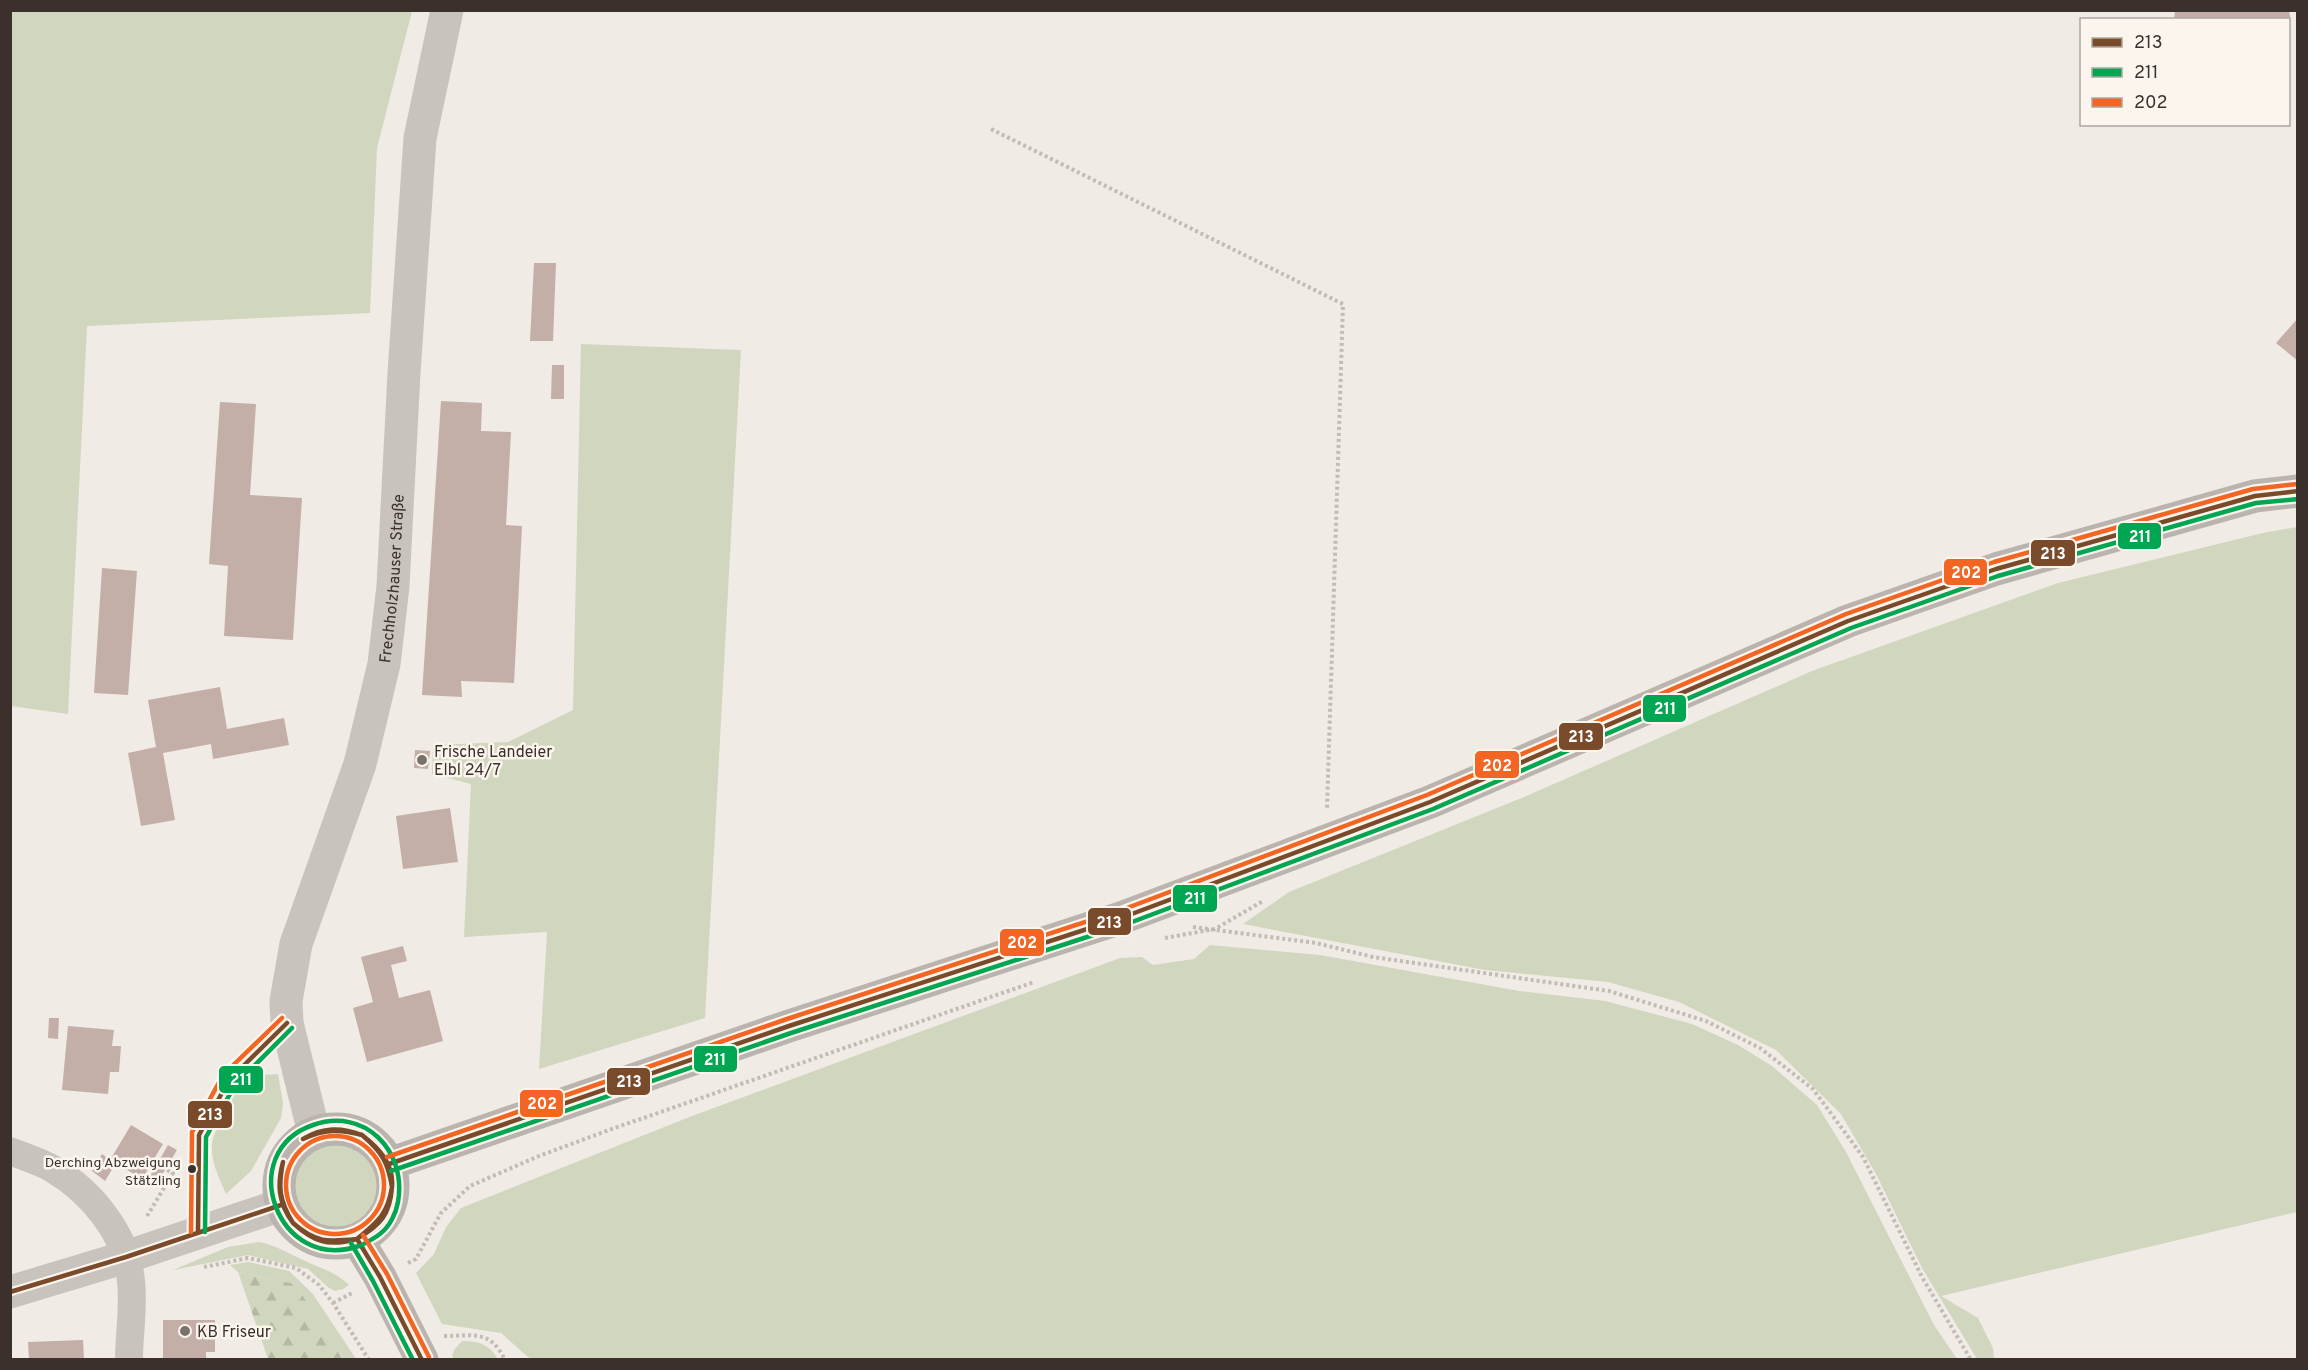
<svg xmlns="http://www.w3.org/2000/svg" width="2308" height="1370" font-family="Overpass,sans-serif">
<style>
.grass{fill:#d1d6bf}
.forest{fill:url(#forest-firs)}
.building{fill:#c3afa7}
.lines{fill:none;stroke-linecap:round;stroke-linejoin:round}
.path{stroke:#c2bbb6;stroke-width:4;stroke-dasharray:3 3;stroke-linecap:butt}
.service{stroke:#c9c3be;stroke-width:15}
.minor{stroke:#c9c3be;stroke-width:28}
.tertiary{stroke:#c9c3be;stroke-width:33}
.secondary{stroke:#bab3ae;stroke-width:33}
.bus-1-casing{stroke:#fbf5ee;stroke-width:9}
.bus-2-casing{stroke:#fbf5ee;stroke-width:9}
.bus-3-casing{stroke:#fbf5ee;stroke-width:9}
.bus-1{stroke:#7a4b2a;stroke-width:4.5}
.bus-2{stroke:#00a651;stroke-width:4.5}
.bus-3{stroke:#f26522;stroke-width:4.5}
.poi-dot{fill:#7a716c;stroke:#fbf5ee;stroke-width:2}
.bus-dot{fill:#3b302b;stroke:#fbf5ee;stroke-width:2}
.labels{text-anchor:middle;stroke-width:5;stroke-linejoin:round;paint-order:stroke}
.bus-label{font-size:14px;fill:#3b302b;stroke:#fbf5ee;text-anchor:end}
.street-label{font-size:16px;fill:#3b302b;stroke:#fbf5ee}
.poi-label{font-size:16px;fill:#3b302b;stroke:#fbf5ee;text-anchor:start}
.line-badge{stroke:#fbf5ee;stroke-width:2}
.badge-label{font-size:16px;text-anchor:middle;font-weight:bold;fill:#fff}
</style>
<defs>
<pattern id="forest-firs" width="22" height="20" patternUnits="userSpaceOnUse" patternTransform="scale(1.5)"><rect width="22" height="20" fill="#d1d6bf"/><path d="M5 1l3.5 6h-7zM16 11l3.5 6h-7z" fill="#b4b8a4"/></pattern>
</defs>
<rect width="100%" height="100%" fill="#f0ebe5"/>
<path class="grass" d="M11,10L412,11L377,148L370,313L87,326L68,714L11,706Z
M581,344L741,350L705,1018L539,1069L547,932L464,937L471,784L432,774L433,745L508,742L573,710Z
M2297,527V1212L1941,1296L1978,1318L1993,1348L1994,1359H1977L1922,1268L1876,1174L1841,1114L1776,1050L1679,1002L1608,982L1485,970L1243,924L1289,892L1524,797L1812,671L2058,583L2263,533Z
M1210,945L1320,955L1519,991L1605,1001L1692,1024L1738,1045L1772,1066L1817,1105L1846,1152L1934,1325L1957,1359H534L528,1357L501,1333L442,1324L416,1273L434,1254L446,1227L461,1208L692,1116L1120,958L1142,957L1153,965L1194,959Z
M278,1074L283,1103L281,1118L251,1171L226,1194C219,1178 211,1163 212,1145C213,1131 234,1088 246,1080C256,1074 267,1075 278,1074Z
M292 1186a43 43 0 1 1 86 0a43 43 0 1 1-86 0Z
M259,1242C275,1245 288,1253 303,1260C321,1269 333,1270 349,1285L343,1289L335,1291L329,1288L308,1269L248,1255L173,1270L228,1247Z
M248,1262L289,1271L313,1294L356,1359H345L295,1284L238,1272L230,1265Z
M462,1341C479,1341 489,1344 498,1359H454L452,1356L454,1350Z"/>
<path class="forest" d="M238,1272L295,1284L345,1359H268Z"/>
<path class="building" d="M2175,10H2289L2290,16V20H2174Z
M534,263H556L553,341H530Z
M2298,318V361L2276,343Z
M552,365H564V399H551Z
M441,401L482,403L481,431L511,432L506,525L522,526L514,683L461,681L462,697L422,695Z
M220,402L256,404L250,495L302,498L293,640L224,636L228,566L209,564Z
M102,568L137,571L128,695L94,693Z
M220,687L227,729L284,718L289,745L213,759L211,744L163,753L175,820L141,826L128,753L156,747L148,700Z
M415,750L430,751L428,769L414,768Z
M450,808L458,862L403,869L396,816Z
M403,946L407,961L391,965L399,998L430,990L443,1041L367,1062L353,1008L373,1002L361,957Z
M49,1018H59L58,1039L48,1038Z
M68,1026L114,1030L112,1046H121L119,1072H110L108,1094L62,1090Z
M131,1125L163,1144L142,1179L116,1163L105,1181L92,1171L102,1154L110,1160Z
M168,1145L177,1150L157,1183L149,1178Z
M163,1320H215V1352H206V1360H163Z
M83,1340L84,1360H29L28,1342Z"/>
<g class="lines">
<path class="path" d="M991,129L1343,304L1327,808
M1193,927L1316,943L1373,957L1609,991L1706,1021L1760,1048L1813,1089L1863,1157L1922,1277L1971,1360
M1165,938L1215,929L1263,901
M147,1216L173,1173L166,1169
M408,1263L416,1259L441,1213L470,1186L539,1156L609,1130L1034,982
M204,1267L248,1258L296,1268L319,1285L333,1303L369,1360
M333,1303L354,1292
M444,1336C474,1336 490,1329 505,1360"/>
<path class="service" d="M198,1232L199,1135L229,1080L287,1023"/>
<path class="minor" d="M10,1151C24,1157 40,1161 53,1169C92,1192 127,1235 131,1281C134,1307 129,1334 129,1360"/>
<g class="tertiary">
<path id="s1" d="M314,1133L287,1023L286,1001L296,944L360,764L384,664L393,586L404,373L420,138L447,10"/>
<path d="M10,1292L126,1257L281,1205"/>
</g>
<path class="secondary" d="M279 1186a57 57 0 1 1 114 0a57 57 0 1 1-114 0Z
M389,1164L789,1026L1121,918L1430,802L1848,621L1996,569L2255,496L2298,491
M357,1239L380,1277L422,1360"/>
<defs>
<path id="bus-1" d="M362,1135C379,1148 394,1164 392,1187
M362,1135C382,1152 388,1162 392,1187
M303,1139C323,1127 341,1127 362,1135
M303,1139C324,1129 340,1129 362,1135
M283,1162C278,1187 279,1200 293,1223
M283,1162C277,1184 278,1203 293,1223
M389,1164L789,1026L1121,918L1430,802L1848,621L1996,569L2255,496L2298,491
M293,1223C316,1243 327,1242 357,1239
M293,1223C314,1242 328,1247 357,1239
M198,1232L199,1135L229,1080L287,1023
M358,1238C378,1222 388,1213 392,1187
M358,1238C381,1225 390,1214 392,1187
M357,1239L380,1277L422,1360
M10,1292L126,1257L281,1205"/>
<path id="bus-2" d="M391,1171L791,1033L1124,925L1433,809L1851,628L1998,576L2256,503L2298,499
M205,1232L206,1137L235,1085L292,1028
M351,1243L373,1281L413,1360
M359,1246C277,1274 234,1152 313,1125C364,1107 407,1150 398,1202C396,1213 390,1226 381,1233C376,1238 368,1241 362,1245"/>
<path id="bus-3" d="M286 1185a49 49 0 1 1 98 0a49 49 0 1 1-98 0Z
M387,1157L787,1019L1119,911L1427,795L1846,614L1994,562L2253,489L2297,484
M191,1232L192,1132L223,1075L282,1018
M363,1235L387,1274L429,1357"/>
</defs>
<use href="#bus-1" class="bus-1-casing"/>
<use href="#bus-2" class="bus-2-casing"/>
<use href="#bus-3" class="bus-3-casing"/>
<use href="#bus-1" class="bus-1"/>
<use href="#bus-2" class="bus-2"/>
<use href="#bus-3" class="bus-3"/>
</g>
<g class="poi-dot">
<circle cx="422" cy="760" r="6"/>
<circle cx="185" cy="1331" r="6"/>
</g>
<circle class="bus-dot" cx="192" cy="1169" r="5"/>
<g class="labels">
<g class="bus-label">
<text x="181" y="1167">Derching Abzweigung<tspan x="181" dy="18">Stätzling</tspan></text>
</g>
<g class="street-label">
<text dy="6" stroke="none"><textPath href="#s1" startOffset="573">Frechholzhauser Straße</textPath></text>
</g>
<g class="poi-label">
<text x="434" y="757">Frische Landeier<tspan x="434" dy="18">Elbl 24/7</tspan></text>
<text x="197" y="1337">KB Friseur</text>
</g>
</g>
<g class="line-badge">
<rect x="2117" y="522" width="45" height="28" rx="6" fill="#00a651"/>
<rect x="2030" y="539" width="46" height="28" rx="6" fill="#7a4b2a"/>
<rect x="1943" y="558" width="45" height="28" rx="6" fill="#f26522"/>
<rect x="1642" y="694" width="45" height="29" rx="6" fill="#00a651"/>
<rect x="1558" y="722" width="46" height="29" rx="6" fill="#7a4b2a"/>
<rect x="1474" y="750" width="46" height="29" rx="6" fill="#f26522"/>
<rect x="1172" y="884" width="46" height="29" rx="6" fill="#00a651"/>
<rect x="1087" y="907" width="45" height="29" rx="6" fill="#7a4b2a"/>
<rect x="999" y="928" width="46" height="29" rx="6" fill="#f26522"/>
<rect x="693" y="1045" width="45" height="28" rx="6" fill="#00a651"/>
<rect x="218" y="1065" width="46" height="29" rx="6" fill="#00a651"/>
<rect x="606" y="1067" width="45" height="29" rx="6" fill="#7a4b2a"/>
<rect x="519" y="1089" width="45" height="29" rx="6" fill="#f26522"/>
<rect x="187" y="1100" width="46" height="29" rx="6" fill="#7a4b2a"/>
</g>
<g class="badge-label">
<text x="2140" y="542">211</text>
<text x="2053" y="559">213</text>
<text x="1966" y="578">202</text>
<text x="1665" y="714">211</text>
<text x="1581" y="742">213</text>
<text x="1497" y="771">202</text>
<text x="1195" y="904">211</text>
<text x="1109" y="928">213</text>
<text x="1022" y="948">202</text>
<text x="715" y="1065">211</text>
<text x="241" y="1085">211</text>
<text x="629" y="1087">213</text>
<text x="542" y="1109">202</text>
<text x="210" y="1120">213</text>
</g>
<rect width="2308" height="1370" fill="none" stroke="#3b302b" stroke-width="24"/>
<rect x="2080" y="18" width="210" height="108" fill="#fbf5ee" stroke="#aea6a0" stroke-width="1.5"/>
<rect x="2092" y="38" width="30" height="9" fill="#7a4b2a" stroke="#aea6a0" stroke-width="1.5"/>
<text x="2134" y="48" font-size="18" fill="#3b302b">213</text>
<rect x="2092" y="68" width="30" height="9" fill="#00a651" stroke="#aea6a0" stroke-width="1.5"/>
<text x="2134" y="78" font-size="18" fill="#3b302b">211</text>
<rect x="2092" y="98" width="30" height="9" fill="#f26522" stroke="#aea6a0" stroke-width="1.5"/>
<text x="2134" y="108" font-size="18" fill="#3b302b">202</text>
</svg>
